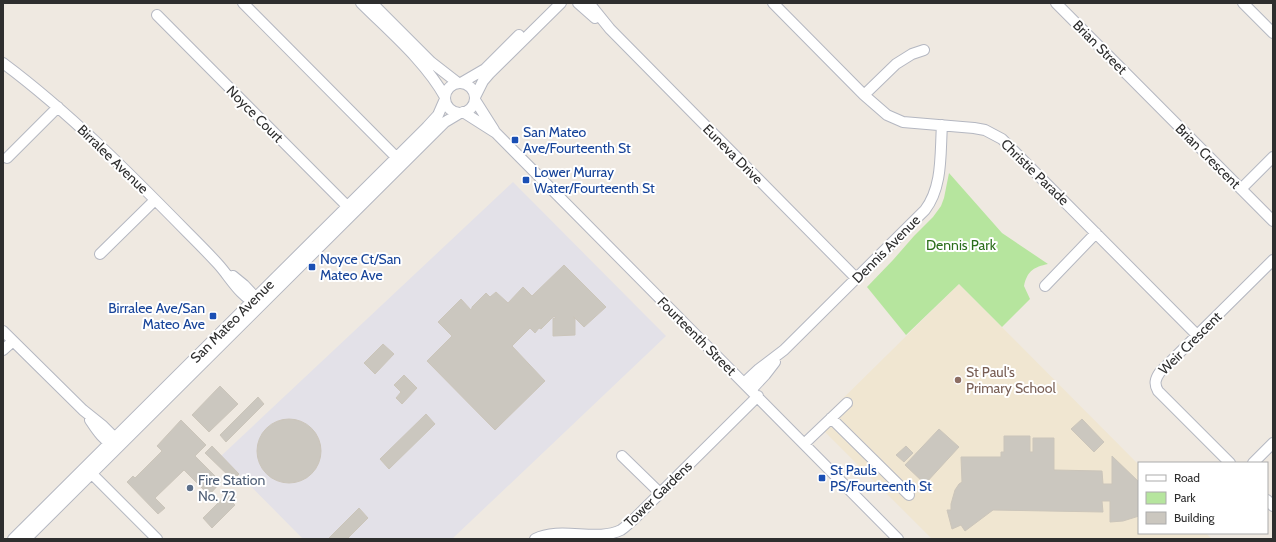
<svg xmlns="http://www.w3.org/2000/svg" width="1276" height="542" font-family="Cabin,sans-serif">
<style>
.industrial{fill:#e3e1e8}
.education{fill:#f0e6d1}
.green{fill:#b6e59e}
.building{fill:#cbc7bf;stroke:#cbc5ba}
.lines{fill:none;stroke-linecap:round;stroke-linejoin:round}
.minor-casing{stroke:#b4b7c1;stroke-width:12}
.minor{stroke:#fff;stroke-width:10}
.transit-dot{fill:#1a4fb4;stroke:#fff;stroke-width:1.5}
.education-dot{fill:#8d6e63;stroke:#fff;stroke-width:1.5}
.service-dot{fill:#5c6f8a;stroke:#fff;stroke-width:1.5}
.labels{text-anchor:middle;stroke-width:4;stroke-linejoin:round;paint-order:stroke}
.street-label{font-size:14px;fill:#2e2e2e;stroke:#fff}
.transit-label{font-size:14px;fill:#164399;stroke:#fff;text-anchor:start}
.park-label{font-size:14px;fill:#2c6e1b;stroke:#fff}
.education-label{font-size:14px;fill:#785e54;stroke:#fff;text-anchor:start}
.service-label{font-size:14px;fill:#4e5e75;stroke:#fff;text-anchor:start}
</style>
<rect width="100%" height="100%" fill="#efe9e1"/>
<path class="industrial" d="M513,182L666,336L452,539H303L221,456Z"/>
<path class="education" d="M959,284L1139,465V533H1206L1212,539H932L817,424Z"/>
<path class="green" d="M949,173L1002,233L1048,264C1034,267 1027,271 1024,286L1030,299L1002,327L959,284L906,335L867,287L893,260L914,236L933,217L941,206L944,198Z"/>
<path class="building" d="M564,265L606,307L584,327L574,317H573L575,318V335L553,336V318H556L554,316L541,329L539,328L535,333L530,328L512,346L545,381L495,430L427,361L452,336L438,322L461,299L471,310L472,308V307L486,293L490,297L496,292L508,303L523,287L532,296Z
M383,344L394,354L375,374L364,363Z
M404,375L417,388L402,404L396,398L401,392L394,385Z
M220,386L238,404L209,432L192,415Z
M258,397L264,404L226,442L220,435Z
M426,414L435,424L389,469L380,459Z
M257 451a32 32 0 1 1 64 0a32 32 0 1 1-64 0Z
M1082,419L1104,442L1094,452L1071,429Z
M181,420L206,445L195,456L221,482L209,495L184,470L155,498L165,508L158,514L127,482L133,476L135,478L162,451L157,446Z
M939,429L959,447L925,484L905,465Z
M1004,436H1030V452H1033V438H1054V470L1102,471L1103,484H1112V456L1139,482V516L1123,521L1110,522V501H1102L1103,512L993,510L965,531L961,525L952,529L947,510H951V504L955,490L959,484L962,482L961,457H1001V452H1004Z
M212,446L239,474L233,480L205,453Z
M906,446L913,453L904,462L896,455Z
M230,491L236,498L232,502L235,505L212,528L203,518Z
M359,508L368,518L347,539H330L329,538Z"/>
<g class="lines">
<defs>
<path id="minor" d="M243,3L401,162
M361,3C390,32 425,61 445,97
M372,3L431,62L458,83
M578,3L595,18
M589,3L610,29L857,279
M773,3L864,95L887,115L903,122L974,128L985,130L1002,139L1197,335
M1056,3L1273,221
M1243,3L1273,33
M157,15L351,210
M3,63C70,113 129,173 188,233C198,243 208,253 218,264C230,277 240,297 258,304
M461,83L485,69L519,35
M445 98a15 15 0 1 1 30 0a15 15 0 1 1-30 0Z
M864,95L896,64L912,54L924,50
M475,97L483,81L489,74L561,3
M475,100L494,130
M463,112L496,133L898,539
M7,158L58,107
M1241,189L1273,157
M100,254L155,200
M233,276L244,285L257,299
M1045,286L1096,233
M3,331L83,410L103,426L115,438L118,444
M3,350L13,341
M744,383L759,369L784,350L925,210C943,186 940,154 942,125
M751,390L765,375L775,362
M831,418L909,495
M90,420C96,429 104,442 115,445
M804,444L847,403
M622,456L660,493
M1230,463L1158,391C1154,384 1155,379 1160,372L1273,260
M1253,463L1273,443
M88,470L157,539
M1267,500L1273,506
M13,539L427,127L438,115L445,99
M26,539L445,122L460,113
M535,539C560,526 597,542 621,530C626,527 629,523 633,520L758,396"/>
</defs>
<use href="#minor" class="minor-casing"/>
<use href="#minor" class="minor"/>
</g>
<g class="transit-dot">
<rect x="511" y="136" width="8" height="8" rx="2"/>
<rect x="522" y="176" width="8" height="8" rx="2"/>
<rect x="308" y="263" width="8" height="8" rx="2"/>
<rect x="209" y="312" width="8" height="8" rx="2"/>
<rect x="818" y="474" width="8" height="8" rx="2"/>
</g>
<circle class="education-dot" cx="958" cy="380" r="4"/>
<circle class="service-dot" cx="190" cy="488" r="4"/>
<g class="labels">
<g class="street-label">
<text transform="translate(1100 47) rotate(45)" y="5">Brian Street</text>
<text transform="translate(255 114) rotate(45)" y="5">Noyce Court</text>
<text transform="translate(733 154) rotate(45)" y="5">Euneva Drive</text>
<text transform="translate(1208 156) rotate(45)" y="5">Brian Crescent</text>
<text transform="translate(113 159) rotate(44)" y="5">Birralee Avenue</text>
<text transform="translate(1035 172) rotate(44)" y="5">Christie Parade</text>
<text transform="translate(886 249) rotate(-45)" y="5">Dennis Avenue</text>
<text transform="translate(232 321) rotate(-45)" y="5">San Mateo Avenue</text>
<text transform="translate(697 336) rotate(45)" y="5">Fourteenth Street</text>
<text transform="translate(1190 343) rotate(-45)" y="5">Weir Crescent</text>
<text transform="translate(658 494) rotate(-44)" y="5">Tower Gardens</text>
</g>
<g class="transit-label">
<text x="523" y="137">San Mateo<tspan x="523" dy="16">Ave/Fourteenth St</tspan></text>
<text x="534" y="177">Lower Murray<tspan x="534" dy="16">Water/Fourteenth St</tspan></text>
<text x="320" y="264">Noyce Ct/San<tspan x="320" dy="16">Mateo Ave</tspan></text>
<text x="205" y="313" text-anchor="end">Birralee Ave/San<tspan x="205" dy="16">Mateo Ave</tspan></text>
<text x="830" y="475">St Pauls<tspan x="830" dy="16">PS/Fourteenth St</tspan></text>
</g>
<g class="park-label">
<text x="961" y="250">Dennis Park</text>
</g>
<g class="education-label">
<text x="966" y="377">St Paul's<tspan x="966" dy="16">Primary School</tspan></text>
</g>
<g class="service-label">
<text x="198" y="485">Fire Station<tspan x="198" dy="16">No. 72</tspan></text>
</g>
</g>
<rect width="1276" height="542" fill="none" stroke="#2e2e2e" stroke-width="8"/>
<rect x="1138" y="462" width="130" height="72" fill="#ffffff" stroke="#ababab"/>
<rect x="1146" y="475" width="20" height="6" fill="#ffffff" stroke="#ababab"/>
<text x="1174" y="482" font-size="12" fill="#2e2e2e">Road</text>
<rect x="1146" y="492" width="20" height="12" fill="#b6e59e" stroke="#ababab"/>
<text x="1174" y="502" font-size="12" fill="#2e2e2e">Park</text>
<rect x="1146" y="512" width="20" height="12" fill="#cbc7bf" stroke="#ababab"/>
<text x="1174" y="522" font-size="12" fill="#2e2e2e">Building</text>
</svg>
